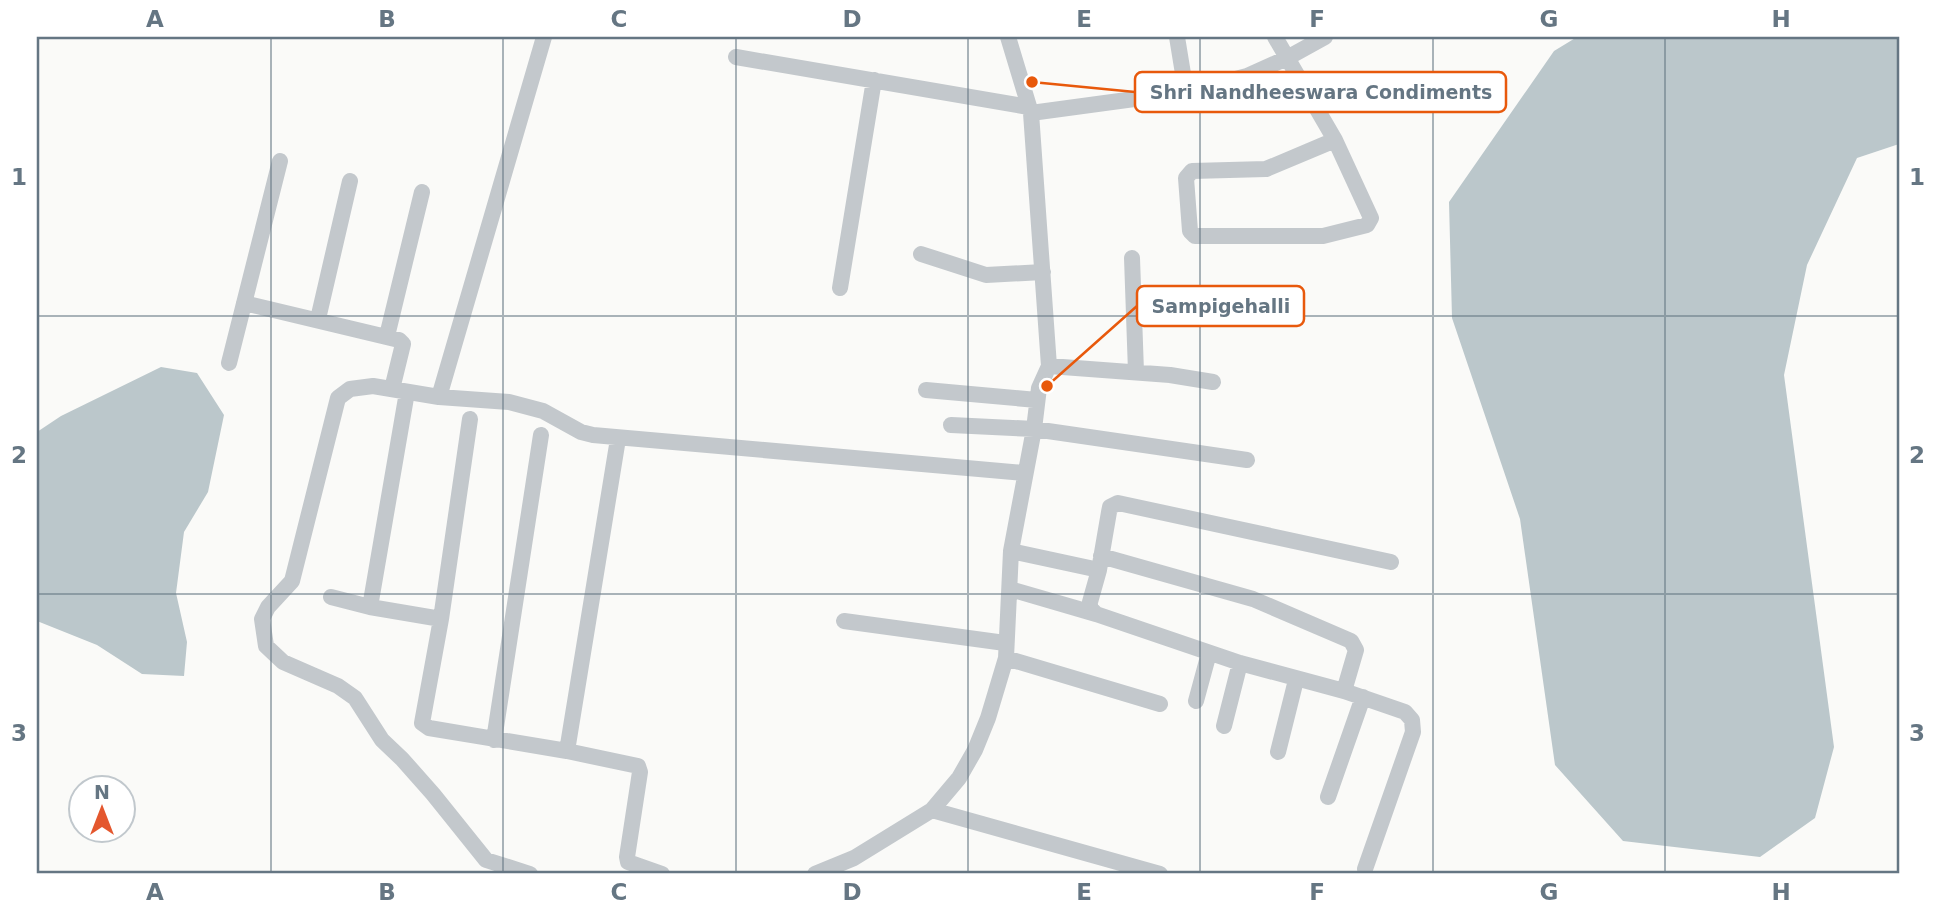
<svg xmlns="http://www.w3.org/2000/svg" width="1936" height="911" font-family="'DejaVu Sans',sans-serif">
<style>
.water{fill:#bbc7cb}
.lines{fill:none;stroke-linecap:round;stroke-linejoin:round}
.minor{stroke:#c3c8cc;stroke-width:16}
.grid{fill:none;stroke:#657683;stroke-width:2;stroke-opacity:0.55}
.leader{fill:none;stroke:#e8590c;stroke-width:2.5}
.callout-dot{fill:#e8590c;stroke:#fff;stroke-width:2.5}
.callout{fill:#fff;stroke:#e8590c;stroke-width:2.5}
.callout-label{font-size:19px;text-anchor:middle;font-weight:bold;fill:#657683}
.neatline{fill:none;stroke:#657683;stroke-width:2.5}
.grid-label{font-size:23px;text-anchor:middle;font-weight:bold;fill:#657683}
</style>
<rect width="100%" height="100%" fill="#fafaf8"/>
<path class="water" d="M1577,37H1899V144L1857,158L1807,265L1784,375L1834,747L1815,818L1760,857L1623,841L1555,765L1520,519L1452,318L1449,202L1554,51Z
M161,367L197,373L224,415L208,492L184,532L176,593L187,642L184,676L142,674L97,645L37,621V432L61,416Z"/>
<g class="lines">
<path class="minor" d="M1177,37L1186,92
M1275,37L1335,140L1371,218L1367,225L1323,236H1195L1190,231L1186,178L1192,171L1266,169L1335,140
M736,57L1029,107
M1031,113L1186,92L1247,76L1287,58L1325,37
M921,254L986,275L1043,272
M1132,258L1136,372
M840,288L874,80
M244,303L399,340L403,344L392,389
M318,319L350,181
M387,336L422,192
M229,363L280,161
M1049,366L1170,375L1213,382
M926,390L1037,400
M407,392L370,607L441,619L422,723L429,728L567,751L638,766L640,772L627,857L628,862L662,874
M439,397L544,37
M951,425L1034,429L1247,460
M1011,551L1099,570
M1101,556L1253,599L1351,641L1356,650L1344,691
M1010,589L1096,614
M331,597L370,607
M441,619L470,419
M844,621L1005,643
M1006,658L1160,704
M1196,701L1209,653
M1224,726L1240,663
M494,740L541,435
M567,751L617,445
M1278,752L1296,680
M1328,797L1363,697
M932,810L1160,874
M1365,869L1413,732L1412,720L1405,712L1344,691L1240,663L1096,614L1090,608V602L1099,570L1109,512L1110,507L1118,503L1391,562
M530,874L486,860L433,794L402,759L382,740L355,698L338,686L283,662L266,646L262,619L268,607L292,581L338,398L350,389L373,386L439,397L509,402L543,411L581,432L593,435L1024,473
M815,874L854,858L932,810L959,778L975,750L988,718L1006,658L1011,551L1034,429L1039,388L1049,366L1031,113L1008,37"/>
</g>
<path class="grid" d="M271,37V874M503,37V874M736,37V874M968,37V874M1200,37V874M1433,37V874M1665,37V874M37,316H1899M37,594H1899"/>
<path class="leader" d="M1032 82L1135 92M1047 386L1137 306"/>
<g class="callout-dot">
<circle cx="1032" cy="82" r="7"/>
<circle cx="1047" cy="386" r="7"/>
</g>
<g class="callout">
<rect x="1135" y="72" width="371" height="40" rx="7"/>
<rect x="1137" y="286" width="167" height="40" rx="7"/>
</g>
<g class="callout-label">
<text x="1321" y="99">Shri Nandheeswara Condiments</text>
<text x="1221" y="313">Sampigehalli</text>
</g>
<rect width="1936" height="911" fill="none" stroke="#ffffff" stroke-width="77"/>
<g transform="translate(102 809)"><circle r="33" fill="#ffffff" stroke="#c1c8cd" stroke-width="2"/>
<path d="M0-5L12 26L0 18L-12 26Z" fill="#e4572e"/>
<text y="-10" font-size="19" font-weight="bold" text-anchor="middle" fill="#657683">N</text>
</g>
<rect x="38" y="38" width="1860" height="834" class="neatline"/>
<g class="grid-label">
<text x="155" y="27">A</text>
<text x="387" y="27">B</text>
<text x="619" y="27">C</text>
<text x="852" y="27">D</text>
<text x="1084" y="27">E</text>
<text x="1317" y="27">F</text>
<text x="1549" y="27">G</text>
<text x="1781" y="27">H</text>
<text x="19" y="185">1</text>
<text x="1917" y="185">1</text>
<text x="19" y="463">2</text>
<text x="1917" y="463">2</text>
<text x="19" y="741">3</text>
<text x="1917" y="741">3</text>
<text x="155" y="900">A</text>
<text x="387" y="900">B</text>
<text x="619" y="900">C</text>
<text x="852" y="900">D</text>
<text x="1084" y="900">E</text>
<text x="1317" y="900">F</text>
<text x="1549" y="900">G</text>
<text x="1781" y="900">H</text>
</g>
</svg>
